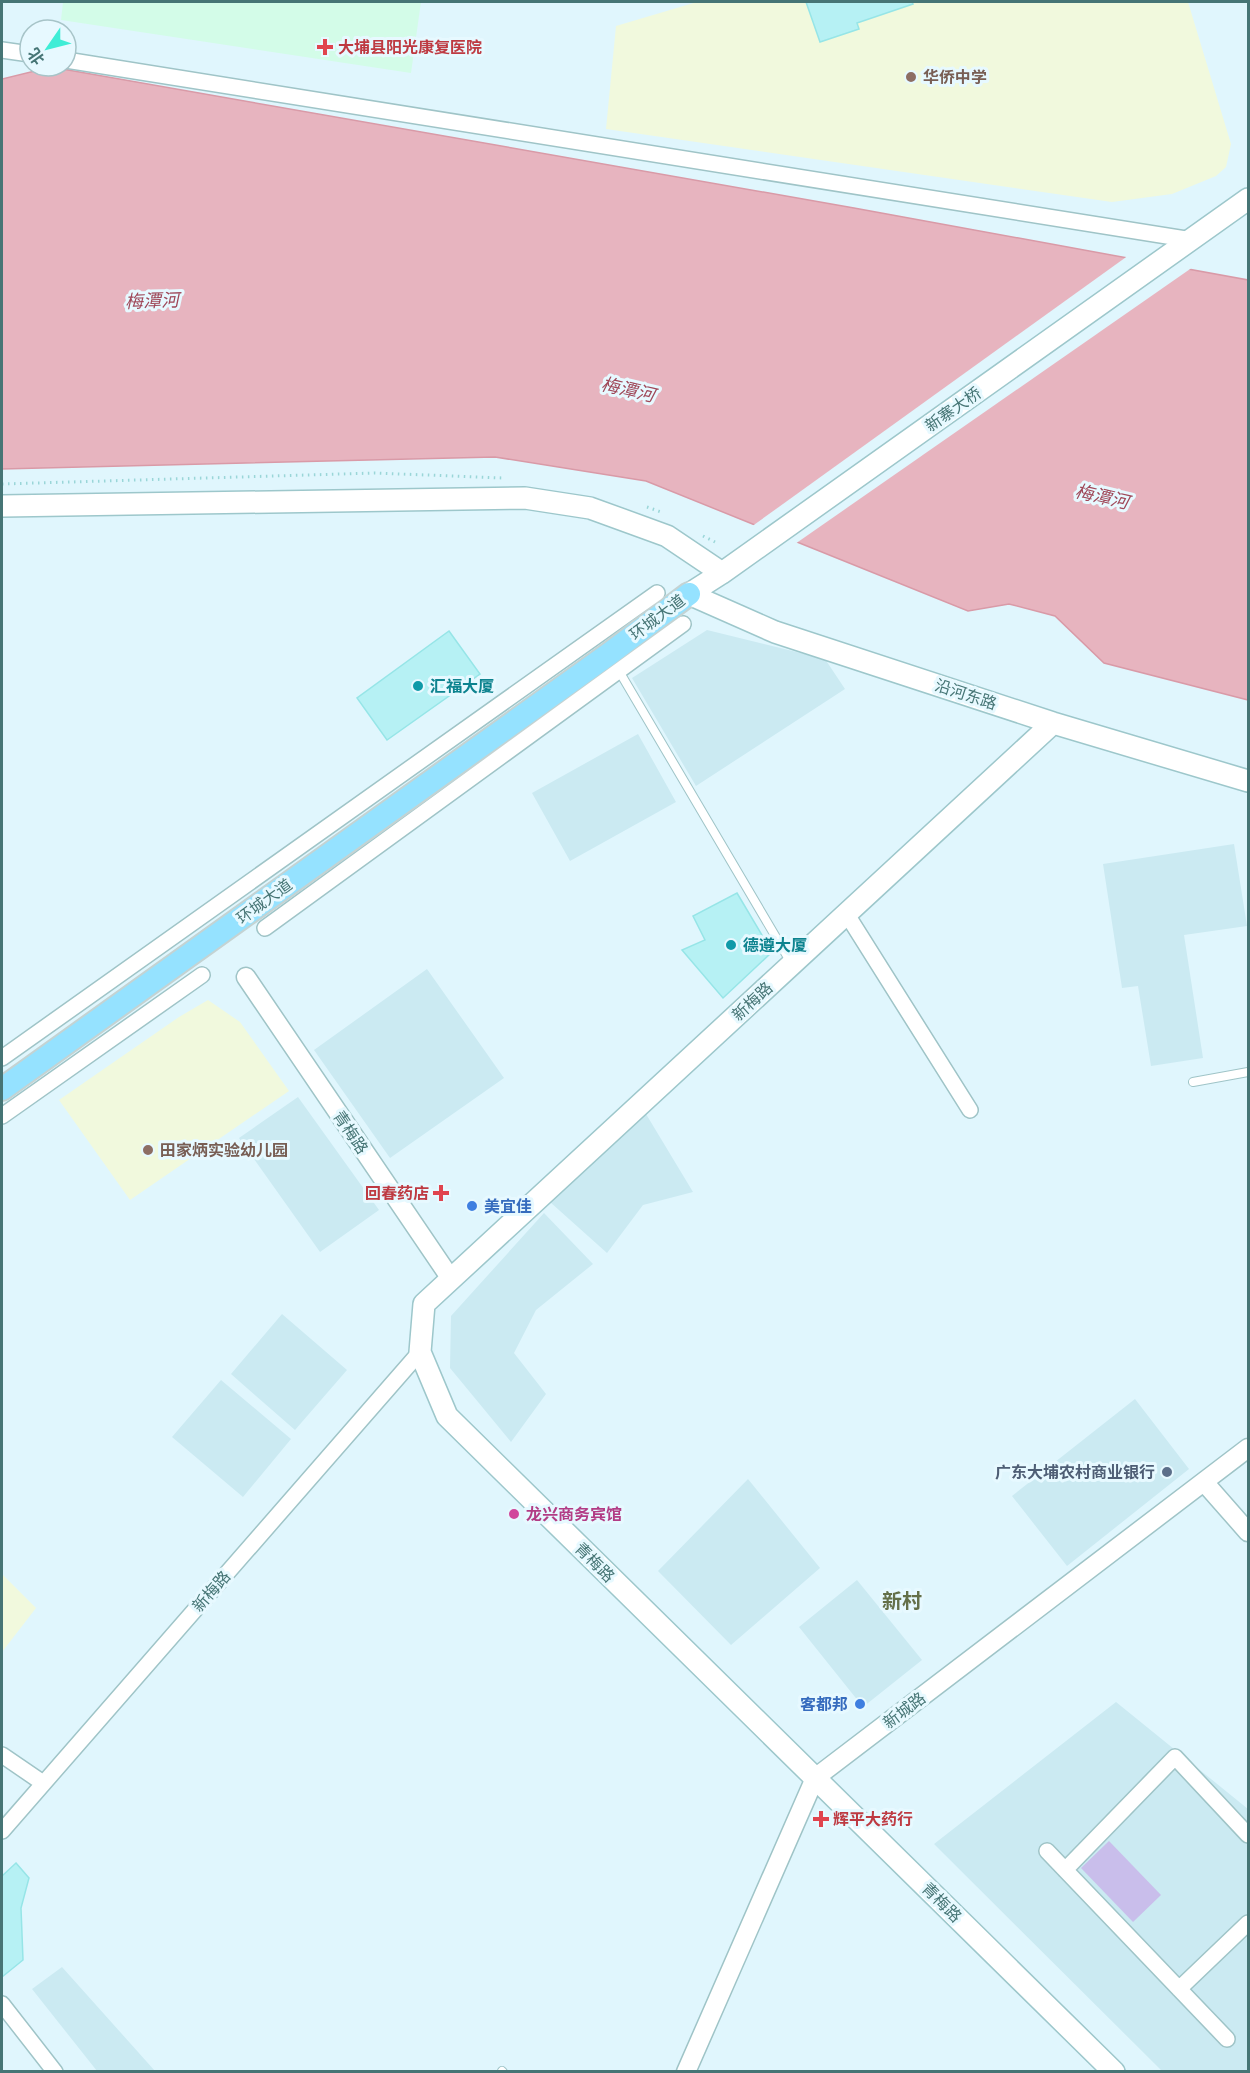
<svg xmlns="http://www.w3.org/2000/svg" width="1250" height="2073" font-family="'Open Sans','Noto Sans SC',sans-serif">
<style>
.residential{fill:#cbeaf2}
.education{fill:#f1f9dd}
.medical{fill:#d3fce8}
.green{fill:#c9beeb}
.water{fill:#e7b4bf;stroke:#d99aa7;stroke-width:1.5}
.pier{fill:#e0f6fd}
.building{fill:#b6f1f4;stroke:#96e5e7;stroke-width:1.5}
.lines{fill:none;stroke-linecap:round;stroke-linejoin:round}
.service-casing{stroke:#9fc4c7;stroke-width:10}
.minor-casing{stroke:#9fc4c7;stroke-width:18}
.tertiary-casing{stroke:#9fc4c7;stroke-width:21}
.secondary-casing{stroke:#9dc7cb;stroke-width:24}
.primary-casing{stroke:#c4d3d3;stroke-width:26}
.path{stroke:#9ad6d8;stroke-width:3;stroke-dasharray:1.5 4.5;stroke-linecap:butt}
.service{stroke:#fff;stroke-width:8}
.minor{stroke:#fff;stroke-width:15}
.tertiary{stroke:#fff;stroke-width:18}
.secondary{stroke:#fff;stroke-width:21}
.primary{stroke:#95e2ff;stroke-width:22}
.health-dot{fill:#e0444e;stroke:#e7f9ff;stroke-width:2}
.education-dot{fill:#8d6e63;stroke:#e7f9ff;stroke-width:2}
.culture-dot{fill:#0f9aa8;stroke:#e7f9ff;stroke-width:2}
.shop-dot{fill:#3f7fe0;stroke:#e7f9ff;stroke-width:2}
.service-dot{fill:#5c6f8a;stroke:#e7f9ff;stroke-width:2}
.hotel-dot{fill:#d1479c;stroke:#e7f9ff;stroke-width:2}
.labels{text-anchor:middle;stroke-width:6;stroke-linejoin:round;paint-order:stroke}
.health-label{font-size:16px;font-weight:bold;fill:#be3a42;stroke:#e7f9ff;text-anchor:start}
.education-label{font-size:16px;font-weight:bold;fill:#785e54;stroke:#e7f9ff;text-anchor:start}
.street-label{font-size:16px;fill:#467575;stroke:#e7f9ff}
.culture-label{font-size:16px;font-weight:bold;fill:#0d838f;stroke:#e7f9ff;text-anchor:start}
.shop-label{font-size:16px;font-weight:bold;fill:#366cbe;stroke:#e7f9ff;text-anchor:start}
.service-label{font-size:16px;font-weight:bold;fill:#4e5e75;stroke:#e7f9ff;text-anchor:end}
.hotel-label{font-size:16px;font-weight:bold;fill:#b23c85;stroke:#e7f9ff;text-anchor:start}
.water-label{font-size:18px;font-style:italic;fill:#9f4758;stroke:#e7f9ff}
.quarter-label{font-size:20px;font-weight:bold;fill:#647049;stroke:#e7f9ff}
</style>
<rect width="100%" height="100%" fill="#e0f6fd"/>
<path class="residential" d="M707,630L825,659L845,689L696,786L632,678Z
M638,734L676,802L570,861L532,793Z
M1234,844L1247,926L1184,935L1203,1058L1151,1066L1138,986L1122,988L1103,864Z
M427,969L504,1078L390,1158L314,1050Z
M298,1097L379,1210L320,1252L239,1138Z
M646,1114L693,1192L643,1205L607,1253L550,1202Z
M544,1213L593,1264L536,1310L514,1353L546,1394L511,1442L450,1368L451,1316Z
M282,1314L347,1370L295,1430L231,1374Z
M221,1380L291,1439L243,1497L172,1437Z
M1135,1399L1189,1469L1067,1566L1012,1496Z
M748,1479L820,1568L731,1645L658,1571Z
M857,1580L922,1660L863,1707L799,1627Z
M1116,1702L1248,1809V2071H1162L934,1844Z
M62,1967L155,2071H97L32,1989Z"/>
<path class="education" d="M697,2H1188L1231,144L1226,167L1216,176L1172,194L1112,202L606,129L616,26Z
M208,1000L240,1022L289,1091L130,1200L59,1100L179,1017Z
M2,1574L36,1608L2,1652Z"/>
<path class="medical" d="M63,2H421L411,73L61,20Z"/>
<path class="green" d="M1109,1841L1161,1895L1133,1922L1081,1868Z"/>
<path class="water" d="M51,67L854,208L1248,280V700L1104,663L1055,616L1009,604L968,611L646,481L495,457L2,469V79Z"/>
<path class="pier" d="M1129,255L1193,267L795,544L751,527Z"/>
<path class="building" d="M806,2H912L913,4L857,23L859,29L820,42Z
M449,631L480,674L387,740L357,698Z
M737,893L772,952L723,998L682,950L705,940L693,916Z
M16,1863L29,1878L21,1908L23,1960L2,1977V1876Z"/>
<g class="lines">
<defs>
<path id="service" d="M619,671L790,961
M1193,1082L1248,1072
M502,2071L503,2072"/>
<path id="minor" d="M2,50L30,54
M66,60L1192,240
M846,913L970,1110
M265,928L683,624
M2,1058L657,593
M2,1116L202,975
M2,1755L43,1783
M2,1831L420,1352
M1047,1851L1227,2039
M1065,1870L1175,1757L1248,1835
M1179,1989L1248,1923
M2,2004L55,2072"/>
<path id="tertiary" d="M246,977L451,1279
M1204,1482L1248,1532
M686,2072L815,1778L1248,1448"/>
<path id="secondary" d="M2,506L525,498L590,508L667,536L722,573
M689,594L722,573L1248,199
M689,594L775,632L1053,723L1248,781
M1053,723L424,1304L420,1352L447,1416L1114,2072"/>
<path id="primary" d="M2,1089L609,654L689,594"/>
</defs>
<use href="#service" class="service-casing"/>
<use href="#minor" class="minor-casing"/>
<use href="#tertiary" class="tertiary-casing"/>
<use href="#secondary" class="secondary-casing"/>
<use href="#primary" class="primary-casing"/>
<path class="path" d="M2,484L375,473L503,478
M647,507L661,512
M703,536L715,542"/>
<use href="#service" class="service"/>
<use href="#minor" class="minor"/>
<use href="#tertiary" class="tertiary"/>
<use href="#secondary" class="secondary"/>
<use href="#primary" class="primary"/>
</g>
<g class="health-dot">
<path d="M322 38h6v6h6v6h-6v6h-6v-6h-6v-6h6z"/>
<path d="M438 1184h6v6h6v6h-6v6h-6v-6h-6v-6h6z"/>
<path d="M818 1810h6v6h6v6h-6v6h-6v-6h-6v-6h6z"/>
</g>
<g class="education-dot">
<circle cx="911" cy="77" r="6"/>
<circle cx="148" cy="1150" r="6"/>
</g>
<g class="culture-dot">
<circle cx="418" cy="686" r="6"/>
<circle cx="731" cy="945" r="6"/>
</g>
<g class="shop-dot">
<circle cx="472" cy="1206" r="6"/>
<circle cx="860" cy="1704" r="6"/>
</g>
<circle class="service-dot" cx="1167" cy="1472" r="6"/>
<circle class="hotel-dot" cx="514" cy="1514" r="6"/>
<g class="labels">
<g class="health-label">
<text x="338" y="53">大埔县阳光康复医院</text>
<text x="429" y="1199" text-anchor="end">回春药店</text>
<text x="833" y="1825">辉平大药行</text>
</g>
<g class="education-label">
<text x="923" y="83">华侨中学</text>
<text x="160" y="1156">田家炳实验幼儿园</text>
</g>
<g class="street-label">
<text transform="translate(953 409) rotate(-35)" y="6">新寨大桥</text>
<text transform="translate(657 617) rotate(-37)" y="6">环城大道</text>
<text transform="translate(966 694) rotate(18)" y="6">沿河东路</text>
<text transform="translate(264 901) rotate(-36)" y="6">环城大道</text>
<text transform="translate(752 1001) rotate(-43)" y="6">新梅路</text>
<text transform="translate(351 1132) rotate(56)" y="6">青梅路</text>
<text transform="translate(595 1562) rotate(45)" y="6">青梅路</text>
<text transform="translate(211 1591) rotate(-49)" y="6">新梅路</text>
<text transform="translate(904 1710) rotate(-37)" y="6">新城路</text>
<text transform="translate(942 1902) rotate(45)" y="6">青梅路</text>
</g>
<g class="culture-label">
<text x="430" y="692">汇福大厦</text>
<text x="743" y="951">德遵大厦</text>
</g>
<g class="shop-label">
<text x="484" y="1212">美宜佳</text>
<text x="848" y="1710" text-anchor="end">客都邦</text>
</g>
<g class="service-label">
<text x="1155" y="1478">广东大埔农村商业银行</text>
</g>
<g class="hotel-label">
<text x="526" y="1520">龙兴商务宾馆</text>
</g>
<g class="water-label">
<text transform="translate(152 301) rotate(-2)" y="6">梅潭河</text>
<text transform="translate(628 390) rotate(13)" y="6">梅潭河</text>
<text transform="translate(1102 497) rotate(13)" y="6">梅潭河</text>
</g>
<g class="quarter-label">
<text x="902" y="1608">新村</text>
</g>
</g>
<rect width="1250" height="2073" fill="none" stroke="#467575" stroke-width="6"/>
<g transform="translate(48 48) rotate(235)"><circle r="28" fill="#e7f9ff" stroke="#a7c4c8" stroke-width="1.5"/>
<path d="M0-4.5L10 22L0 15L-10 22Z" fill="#3fedd6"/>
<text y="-9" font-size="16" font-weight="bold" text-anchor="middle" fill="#467575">北</text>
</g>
</svg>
